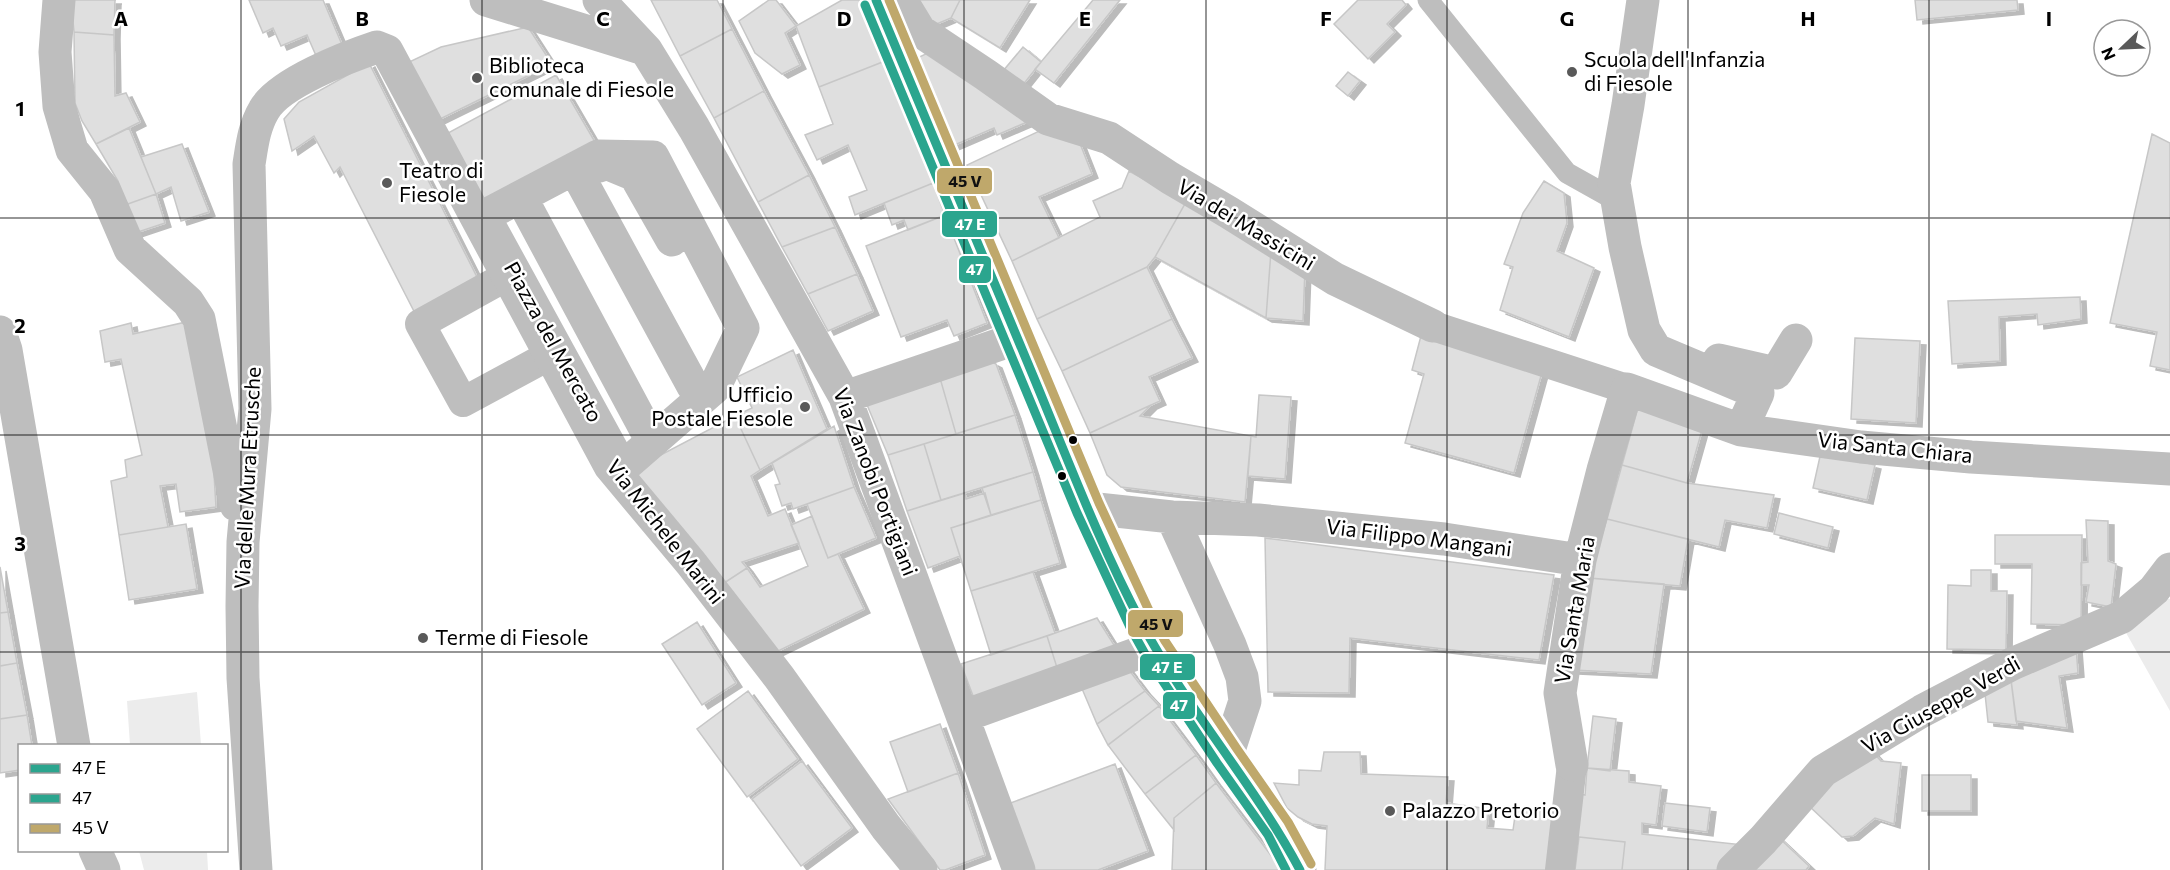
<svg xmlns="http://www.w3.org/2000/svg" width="2170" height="870" font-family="Commissioner,sans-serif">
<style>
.green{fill:#ececec}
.building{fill:#dfdfdf;stroke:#c7c7c7;stroke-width:1.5;filter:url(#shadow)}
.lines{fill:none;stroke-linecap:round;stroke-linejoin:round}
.service{stroke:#bebebe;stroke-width:21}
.pedestrian{stroke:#bebebe;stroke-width:30}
.minor{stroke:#bebebe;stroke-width:33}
.secondary{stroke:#b8b8b8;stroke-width:33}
.bus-1-casing{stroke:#fff;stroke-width:14}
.bus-2-casing{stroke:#fff;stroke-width:14}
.bus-3-casing{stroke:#fff;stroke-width:14}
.bus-1{stroke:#2ba58e;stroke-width:9}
.bus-2{stroke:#2ba58e;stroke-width:9}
.bus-3{stroke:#bfa86b;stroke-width:9}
.grid{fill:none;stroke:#000;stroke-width:1.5;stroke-opacity:0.55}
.poi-dot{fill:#595959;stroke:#fff;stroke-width:2}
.bus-dot{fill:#000;stroke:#fff;stroke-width:2}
.labels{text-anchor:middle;stroke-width:5;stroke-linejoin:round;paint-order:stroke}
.poi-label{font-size:21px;fill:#000;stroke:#fff;text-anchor:start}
.street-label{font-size:21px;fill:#000;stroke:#fff}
.grid-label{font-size:20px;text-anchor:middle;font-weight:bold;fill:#000;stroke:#fff;stroke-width:5;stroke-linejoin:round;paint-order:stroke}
.line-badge{stroke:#fff;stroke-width:2}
.badge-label{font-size:16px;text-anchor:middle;font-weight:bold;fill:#fff}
.pale-badge-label{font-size:16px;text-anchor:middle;font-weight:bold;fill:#111}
</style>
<defs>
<filter id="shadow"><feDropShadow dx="6" dy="4" stdDeviation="0" flood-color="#0004"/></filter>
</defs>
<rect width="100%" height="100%" fill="#fff"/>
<path class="green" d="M2163,598L2170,599V711L2125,631Z
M197,692L201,745H130L127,701Z
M139,851H207L208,870H144Z"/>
<path class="building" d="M71,0H116H115L114,35L74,32Z
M249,0H323L343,47L317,58L307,35L281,46L273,28L263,33Z
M651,0H717L732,29L680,56Z
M769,0H776L796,26L785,33L800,65L782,74L755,53L739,21Z
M842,0H859L885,61L819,87L796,26Z
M912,0H960L951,18L927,28Z
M960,0H1030L1000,48L951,18Z
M1093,0H1120L1054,83L1035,69Z
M1358,0H1402L1406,5L1387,24L1395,32L1368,59L1334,24Z
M1915,0H2017L2018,10L1917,20Z
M528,27L552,64L438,120L407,63L441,47Z
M732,29L764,91L714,118L680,56Z
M74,32L114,35L115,96L126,93L140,122L96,144L82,121L75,103Z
M1023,47L1041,62L1022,86L1003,71Z
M936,49L1034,119L997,135L994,128L950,147L913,60Z
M885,61L933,183L855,215L849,197L867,190L848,145L817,160L805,135L833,124L819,87Z
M369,63L482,287L419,321L340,167L334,173L314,136L292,151L284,119L299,102Z
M1348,72L1360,81L1348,96L1336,86Z
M556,75L595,142L484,204L448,133Z
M764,91L809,175L758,202L714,118Z
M1050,126L1079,141L1092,174L1039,197L1059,238L1012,261L967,165Z
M129,128L156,194L125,205L118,181L96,144Z
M2152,134L2170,143V370L2150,366L2157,332L2110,323Z
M182,144L209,212L181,221L171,187L156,194L141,157Z
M1129,171L1186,202L1155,257L1147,267L1037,319L1012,261L1100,217L1093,201L1122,188Z
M809,175L835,227L782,247L758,202Z
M1544,181L1564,193L1567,223L1557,251L1594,268L1569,337L1500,310L1513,267L1504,264L1523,213Z
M933,183L945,215L908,230L904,220L892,225L884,203Z
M156,194L165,223L135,233L125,205Z
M1186,202L1271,251L1266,318L1155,257Z
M945,215L987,323L954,336L947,320L901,337L866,246Z
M835,227L857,274L808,294L782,247Z
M1271,251L1305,268L1303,321L1266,318Z
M1147,267L1172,319L1062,371L1037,319Z
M857,274L873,311L828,331L808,294Z
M2080,297L2081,319L2038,325L2037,314L1999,317L2000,361L1952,364L1948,301Z
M1172,319L1192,358L1149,377L1160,401L1090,433L1062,371Z
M186,322L213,458L216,507L180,512L176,484L160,486L168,527L119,535L111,481L127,477L125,460L142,455L121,359L105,362L100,331L131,323L133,334Z
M1422,332L1544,365L1514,473L1405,443L1424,374L1412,370Z
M1855,338L1920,341L1916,423L1851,419Z
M793,350L827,429L760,470L735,416L752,408L737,377Z
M990,361L996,364L1015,415L956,434L940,378Z
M940,378L956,434L888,455L865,400Z
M1259,395L1291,397L1285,479L1248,476L1251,436L1256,437Z
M1639,404L1704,423L1687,483L1622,465Z
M1151,405L1140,416L1251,436L1245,502L1121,487L1107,475L1090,433Z
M1015,415L1033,472L941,500L924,444Z
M735,416L760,470L751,476L768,516L785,509L799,543L742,562L747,568L721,585L632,470Z
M834,426L854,487L793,509L791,503L782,506L775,485L780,484L772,463Z
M924,444L941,500L907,511L888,455Z
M1821,452L1875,465L1867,500L1813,488Z
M1622,465L1687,483L1774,495L1767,528L1725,520L1719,547L1607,519Z
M1033,472L1041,500L991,515L982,488Z
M854,487L876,538L828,558L807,504Z
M965,493L966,499L985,493L991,515L951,528L960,556L928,568L907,511Z
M1041,500L1060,563L971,591L951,528Z
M1779,513L1833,527L1828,548L1774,534Z
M812,516L828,558L838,554L864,609L772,654L721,585L747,568L760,587L808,566L791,525Z
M1607,519L1688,539L1680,586L1589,578Z
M2086,520L2108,521V561L2116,564L2111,607L2086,602L2089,585H2081V563L2088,562Z
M186,524L197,589L129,600L119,535Z
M1995,535H2082L2081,625L2031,624L2032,564H1995Z
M1265,538L1554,575L1539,660L1350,638L1349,693L1268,692Z
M0,567L8,612L0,613Z
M1971,570H1991V591H2007L2006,650L1947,649L1948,585L1971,586Z
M1033,572L1055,633L991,655L971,591Z
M1589,578L1664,584L1651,674L1573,670Z
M8,612L17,663L0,666V613Z
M1097,618L1119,653L1059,674L1047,636Z
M697,622L736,683L702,705L662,644Z
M1047,636L1059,674L975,701L961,664Z
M2076,647L2078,673L2059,676L2067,728L2016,721L2010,672Z
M17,663L27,715L0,719V666Z
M1126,666L1145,691L1097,724L1080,684Z
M2010,672L2017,725L1988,722L1984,684Z
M748,691L798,759L747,797L697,729Z
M1145,691L1159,706L1108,745L1097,724Z
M1159,706L1196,755L1145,794L1108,745Z
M27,715L32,746H20V770L0,773V719Z
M1593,716L1616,719L1610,771L1587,768Z
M940,724L958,773L908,792L890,742Z
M1870,749L1881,761L1901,763L1894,824L1875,818L1853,836L1842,837L1808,805Z
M1324,752H1360L1361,774L1448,777L1446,803L1489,809L1487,828L1513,830L1516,809L1556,812L1550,870H1325L1327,826L1312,824L1298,817L1287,808L1274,783L1299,785V770L1321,771Z
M1196,755L1216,783L1174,818V830L1145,794Z
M802,761L852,828L801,866L752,799Z
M1115,764L1148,851L1098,870H1033L1008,804Z
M1587,768L1629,771V782L1661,786L1656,825L1642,823V834L1744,845L1721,870H1622L1625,842L1579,837L1571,838L1576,793L1585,795Z
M958,773L985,855L945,870H940L888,799Z
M1922,775H1971V811H1922Z
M1216,783L1282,870H1172L1174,818Z
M1665,803L1710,808L1707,832L1662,826Z
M1579,837L1625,842L1622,870H1575Z
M1778,837L1809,866L1806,870H1747Z"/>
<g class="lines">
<path class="service" d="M1428,0L1567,173L1617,201"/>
<path class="pedestrian" d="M507,276L420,324L463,402L550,355
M1433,326L1627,389
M1560,870L1572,765"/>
<path class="minor" d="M59,0L55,52L59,106L72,150L105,191L130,249L188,302L199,319L236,505
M486,0L644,49
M599,0L646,50L694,128L845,397L1019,870
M901,0L920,31L986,75L1048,119L1109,138L1170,178L1228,212L1335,279L1433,326
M1643,0L1628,105L1614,183L1625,247L1644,330L1656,350L1758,393L1741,430
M598,156L653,157L743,328L714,388L622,468L484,216Z
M599,166L606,163L635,175L672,240
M578,175L693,386
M524,203L648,434
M0,332L6,350L74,746
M1719,360L1776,373L1796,340
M845,397L1018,338
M1088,508L1172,517L1258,520L1444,539L1580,560
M1172,517L1230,645L1242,677L1245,701L1227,756
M964,716L1155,647
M1572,765L1560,693L1580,560L1603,470L1627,389L1741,430L1861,447L1971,457L2170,469
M95,850L104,870
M256,870L243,678L242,606L243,542L255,409L249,164C252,145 254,127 264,110C279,83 347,57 377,47L387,51L610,466L691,563L779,677L886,827L921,870
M1733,870L1763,840L1823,771L1922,711L2012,664L2122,617L2154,590L2170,569"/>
<path class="secondary" d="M876,0L1088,508L1141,622L1155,647L1227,756L1278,829L1300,870"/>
<defs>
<path id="bus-1" d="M876,0C929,126 981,252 1034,378C1068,460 1100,545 1142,624C1188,710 1254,784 1300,870"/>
<path id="bus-2" d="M865,5L1077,513L1130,627L1145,654L1217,763L1268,835L1286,870"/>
<path id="bus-3" d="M889,0L1099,503L1152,617L1165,641L1237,749L1288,822L1311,864"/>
</defs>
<use href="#bus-1" class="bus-1-casing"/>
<use href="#bus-2" class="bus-2-casing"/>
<use href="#bus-3" class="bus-3-casing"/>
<use href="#bus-1" class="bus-1"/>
<use href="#bus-2" class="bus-2"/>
<use href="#bus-3" class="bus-3"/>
</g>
<path class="grid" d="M241,0V870M482,0V870M723,0V870M964,0V870M1206,0V870M1447,0V870M1688,0V870M1929,0V870M0,218H2170M0,435H2170M0,652H2170"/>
<g class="poi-dot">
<circle cx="1572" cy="72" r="6"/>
<circle cx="477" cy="78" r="6"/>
<circle cx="387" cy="183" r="6"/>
<circle cx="805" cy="407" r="6"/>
<circle cx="423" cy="638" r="6"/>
<circle cx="1390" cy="811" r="6"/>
</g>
<g class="bus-dot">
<circle cx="1073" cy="440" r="5"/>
<circle cx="1062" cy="476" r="5"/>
</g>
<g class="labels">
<g class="poi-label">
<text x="1584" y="67">Scuola dell'Infanzia<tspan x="1584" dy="24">di Fiesole</tspan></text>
<text x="489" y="73">Biblioteca<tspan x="489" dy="24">comunale di Fiesole</tspan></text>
<text x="399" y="178">Teatro di<tspan x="399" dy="24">Fiesole</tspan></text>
<text x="793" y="402" text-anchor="end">Ufficio<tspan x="793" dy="24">Postale Fiesole</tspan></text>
<text x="435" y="645">Terme di Fiesole</text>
<text x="1402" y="818">Palazzo Pretorio</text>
</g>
<g class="street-label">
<text transform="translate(1246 225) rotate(31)" y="7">Via dei Massicini</text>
<text transform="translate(553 342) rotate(61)" y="7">Piazza del Mercato</text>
<text transform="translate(1895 448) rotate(6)" y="7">Via Santa Chiara</text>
<text transform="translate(248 478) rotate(-87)" y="7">Via delle Mura Etrusche</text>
<text transform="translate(875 482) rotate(69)" y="7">Via Zanobi Portigiani</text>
<text transform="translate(665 532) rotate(52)" y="7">Via Michele Marini</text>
<text transform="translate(1419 538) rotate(7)" y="7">Via Filippo Mangani</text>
<text transform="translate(1575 610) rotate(-80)" y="7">Via Santa Maria</text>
<text transform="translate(1941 705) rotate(-29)" y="7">Via Giuseppe Verdi</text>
</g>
</g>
<g class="grid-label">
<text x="121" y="26">A</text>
<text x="362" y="26">B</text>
<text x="603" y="26">C</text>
<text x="844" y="26">D</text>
<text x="1085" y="26">E</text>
<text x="1326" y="26">F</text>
<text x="1567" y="26">G</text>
<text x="1808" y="26">H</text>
<text x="2049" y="26">I</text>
<text x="20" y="116">1</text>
<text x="20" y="333">2</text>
<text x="20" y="551">3</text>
</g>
<g class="line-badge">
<rect x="936" y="167" width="57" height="28" rx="6" fill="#bfa86b"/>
<rect x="941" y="210" width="57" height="28" rx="6" fill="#2ba58e"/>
<rect x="958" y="255" width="34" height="29" rx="6" fill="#2ba58e"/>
<rect x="1127" y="609" width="57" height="29" rx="6" fill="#bfa86b"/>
<rect x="1139" y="653" width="57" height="28" rx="6" fill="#2ba58e"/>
<rect x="1162" y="691" width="34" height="29" rx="6" fill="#2ba58e"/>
</g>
<g class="badge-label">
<text x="970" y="230">47 E</text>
<text x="975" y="275">47</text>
<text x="1167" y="673">47 E</text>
<text x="1179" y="711">47</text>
</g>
<g class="pale-badge-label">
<text x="965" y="187">45 V</text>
<text x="1156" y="630">45 V</text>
</g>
<rect x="18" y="744" width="210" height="108" fill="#ffffff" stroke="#999999" stroke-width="1.5"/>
<rect x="30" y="764" width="30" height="9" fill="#2ba58e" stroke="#999999" stroke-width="1.5"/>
<text x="72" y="774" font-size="18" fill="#000000">47 E</text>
<rect x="30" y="794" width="30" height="9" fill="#2ba58e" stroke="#999999" stroke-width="1.5"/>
<text x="72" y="804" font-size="18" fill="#000000">47</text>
<rect x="30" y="824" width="30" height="9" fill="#bfa86b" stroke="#999999" stroke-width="1.5"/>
<text x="72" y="834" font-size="18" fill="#000000">45 V</text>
<g transform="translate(2122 48) rotate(247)"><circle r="28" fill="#ffffff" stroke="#999999" stroke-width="1.5"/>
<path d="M0-4.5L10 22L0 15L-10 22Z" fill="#595959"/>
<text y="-9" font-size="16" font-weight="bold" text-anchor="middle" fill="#000000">N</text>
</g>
</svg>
